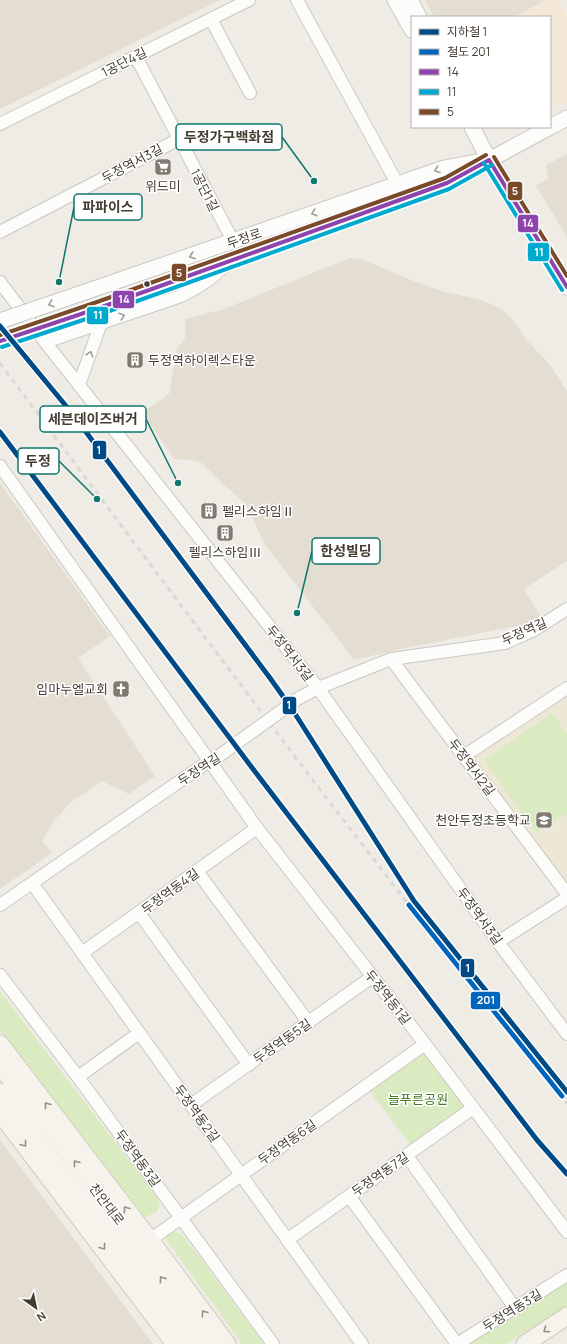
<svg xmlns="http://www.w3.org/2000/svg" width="567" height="1344" font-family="Manrope,'Noto Sans KR',sans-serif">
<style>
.residential{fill:#e3ded1}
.commercial{fill:#f3e8d6}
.education{fill:#ede8d6}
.green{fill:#daebc2}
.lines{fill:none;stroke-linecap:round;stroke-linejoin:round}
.minor-casing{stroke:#cac8c1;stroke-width:14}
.tertiary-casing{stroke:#cac8c1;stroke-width:17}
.secondary-casing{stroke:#cfcabc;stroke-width:19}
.minor{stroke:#fcfcfb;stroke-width:12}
.tertiary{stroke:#fcfcfb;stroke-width:15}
.secondary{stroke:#f6f3ec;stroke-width:17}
.rail{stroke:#d8d8d7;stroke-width:3;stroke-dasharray:5 5;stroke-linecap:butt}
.minor-bridge-casing{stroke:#cac8c1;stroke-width:14;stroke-linecap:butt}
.tertiary-bridge-casing{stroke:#cac8c1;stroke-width:17;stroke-linecap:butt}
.minor-bridge{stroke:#fcfcfb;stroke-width:12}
.tertiary-bridge{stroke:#fcfcfb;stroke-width:15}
.bus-1-casing{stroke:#fff;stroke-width:7}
.bus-2-casing{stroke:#fff;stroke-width:7}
.bus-3-casing{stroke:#fff;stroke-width:7}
.bus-1{stroke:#8e44ad;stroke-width:4}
.bus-2{stroke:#00a9ce;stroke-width:4}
.bus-3{stroke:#7a4b2a;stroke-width:4}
.rail-1-casing{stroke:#fff;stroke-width:8}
.rail-1{stroke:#0065bd;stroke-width:5}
.metro-1-casing{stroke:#fff;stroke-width:8}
.metro-1{stroke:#004a85;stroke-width:5}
.oneway{stroke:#a09c96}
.oneway2{stroke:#948f86}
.bus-dot{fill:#443d32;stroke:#fff;stroke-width:1.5}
.labels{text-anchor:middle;stroke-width:3;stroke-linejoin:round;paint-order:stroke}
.street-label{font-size:13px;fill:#443d32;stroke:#fff}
.poi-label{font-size:13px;fill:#443d32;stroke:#fff}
.park-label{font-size:13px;fill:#417a21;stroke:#fff}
.leader{fill:none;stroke:#0f766e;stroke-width:1.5}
.callout-dot{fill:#0f766e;stroke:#fff;stroke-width:1.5}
.callout{fill:#fff;stroke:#0f766e;stroke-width:1.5}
.callout-label{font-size:14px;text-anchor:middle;font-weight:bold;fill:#443d32}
.line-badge{stroke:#fff;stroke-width:1.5}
.badge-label{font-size:11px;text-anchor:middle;font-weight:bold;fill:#fff}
</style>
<rect width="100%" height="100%" fill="#eeece5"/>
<path class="residential" d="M0,0H220L0,109Z
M425,0H546L514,17H434Z
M567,154V237L536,186L548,178L546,165Z
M350,258L361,259L416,282L445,292L481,300L501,309L514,321L525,338L550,365L567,391V561L524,589L541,617L529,626L511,627L396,650L354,660L264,543L246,504L223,484L202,463L190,460L174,459L146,418V410L169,394L177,349L185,339V319L224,309Z
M0,483L110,636L78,658L155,776L129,794L102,781L70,803L53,822L42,841L52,853L0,889Z
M0,1140L153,1344H0Z"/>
<path class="commercial" d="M546,0H559L567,15V104L550,106V17H514Z"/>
<path class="education" d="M567,696V883L474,758Z"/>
<path class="green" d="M552,713L567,734V814L536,833L484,760Z
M0,991L159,1200L158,1211L146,1217L142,1215L0,1031Z
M424,1050L468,1108L412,1147L368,1089Z
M173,1231L182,1234L264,1344H242L165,1238Z
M567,1281V1306L506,1344H467Z"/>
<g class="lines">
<defs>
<path id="minor" d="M297,0L398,185
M211,19L250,93
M136,57L233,241
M0,124L249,0
M0,232L179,139
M0,282L49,347L318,688L498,942L567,1034
M45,342L181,296C200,287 212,278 228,263
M79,385L101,323
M0,466L257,828L425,1044L567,1232
M391,659L567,894
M299,698L318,688L391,659L505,643L534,630L567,609
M464,756L567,688
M197,871L309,1023
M32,883L362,1344
M0,905L209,761L216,758
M139,913L249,1065
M498,942L567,898
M82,953L257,828
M0,975L78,1077L273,1344
M78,1077L139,1033
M191,1105L372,977
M407,1156L515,1308
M349,1196L457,1344
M150,1240L425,1044
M287,1240L473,1108
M457,1344L567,1275"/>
<path id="tertiary" d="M395,0L412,30
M410,0L419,17
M472,127L489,160L567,287
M550,127L567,118
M88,291L444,168L476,162
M99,308L447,183L550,127"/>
<path id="secondary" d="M0,1044L150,1240L227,1344
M0,1066C73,1156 142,1250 210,1344
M0,1092L193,1344
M0,1113L175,1344
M525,1344L567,1316"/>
</defs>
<use href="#minor" class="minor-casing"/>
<use href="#tertiary" class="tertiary-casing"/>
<use href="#secondary" class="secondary-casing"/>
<use href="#minor" class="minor"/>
<use href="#tertiary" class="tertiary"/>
<use href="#secondary" class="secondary"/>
<path class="rail" d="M0,363C111,512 222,661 335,809C411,908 487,1007 567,1103"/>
<defs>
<path id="minor-bridge" d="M219,756L299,698"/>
<path id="tertiary-bridge" d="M0,321L88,291
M0,341L99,308"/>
</defs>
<use href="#minor-bridge" class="minor-bridge-casing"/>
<use href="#tertiary-bridge" class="tertiary-bridge-casing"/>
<use href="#minor-bridge" class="minor-bridge"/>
<use href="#tertiary-bridge" class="tertiary-bridge"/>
<defs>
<path id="bus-1" d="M489,160L567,287
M0,341L99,308L447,183L489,160"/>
<path id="bus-2" d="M484,163L562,290
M2,347L101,314L449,189L492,165"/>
<path id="bus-3" d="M494,157L567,276
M0,335L97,302L445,178L486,155"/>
</defs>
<use href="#bus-1" class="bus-1-casing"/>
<use href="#bus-2" class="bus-2-casing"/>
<use href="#bus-3" class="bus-3-casing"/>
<use href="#bus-1" class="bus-1"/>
<use href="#bus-2" class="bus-2"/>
<use href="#bus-3" class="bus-3"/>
<defs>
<path id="rail-1" d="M409,905L562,1096"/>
</defs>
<use href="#rail-1" class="rail-1-casing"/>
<use href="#rail-1" class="rail-1"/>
<defs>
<path id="metro-1" d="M0,326L71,412L270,678L292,709L414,901L567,1092
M0,432L253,769L537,1140L567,1174"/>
</defs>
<use href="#metro-1" class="metro-1-casing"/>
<use href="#metro-1" class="metro-1"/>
</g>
<defs><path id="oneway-chevron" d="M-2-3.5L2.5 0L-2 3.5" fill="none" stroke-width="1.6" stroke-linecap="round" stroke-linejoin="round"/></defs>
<g class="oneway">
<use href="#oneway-chevron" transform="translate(437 170) rotate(160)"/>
<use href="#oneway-chevron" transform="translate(314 213) rotate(161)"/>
<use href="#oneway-chevron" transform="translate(192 256) rotate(161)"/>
<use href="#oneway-chevron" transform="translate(51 304) rotate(161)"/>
<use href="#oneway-chevron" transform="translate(122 316) rotate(-19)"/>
<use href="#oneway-chevron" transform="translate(90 354) rotate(-71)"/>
</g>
<g class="oneway2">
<use href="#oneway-chevron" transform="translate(47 1105) rotate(-127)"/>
<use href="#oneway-chevron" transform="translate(24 1144) rotate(53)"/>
<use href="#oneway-chevron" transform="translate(76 1163) rotate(-127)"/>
<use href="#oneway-chevron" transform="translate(126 1209) rotate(-127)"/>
<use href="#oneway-chevron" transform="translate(103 1247) rotate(53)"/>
<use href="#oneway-chevron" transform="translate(162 1279) rotate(-126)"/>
<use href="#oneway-chevron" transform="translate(204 1313) rotate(-127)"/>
<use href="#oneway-chevron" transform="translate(546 1330) rotate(146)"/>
</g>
<defs>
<symbol id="supermarket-square" viewBox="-11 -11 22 22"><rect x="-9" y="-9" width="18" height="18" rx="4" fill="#807a71" stroke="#fff"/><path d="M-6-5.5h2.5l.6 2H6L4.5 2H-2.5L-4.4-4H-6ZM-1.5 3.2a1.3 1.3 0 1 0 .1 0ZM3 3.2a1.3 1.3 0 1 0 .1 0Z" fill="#fff"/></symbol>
<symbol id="building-square" viewBox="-11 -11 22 22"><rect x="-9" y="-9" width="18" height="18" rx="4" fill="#807a71" stroke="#fff"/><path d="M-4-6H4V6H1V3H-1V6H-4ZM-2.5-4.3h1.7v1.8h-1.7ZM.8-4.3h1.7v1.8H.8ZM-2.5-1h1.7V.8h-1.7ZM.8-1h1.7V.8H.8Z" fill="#fff"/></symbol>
<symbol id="church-square" viewBox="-11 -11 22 22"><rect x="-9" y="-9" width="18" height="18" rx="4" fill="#807a71" stroke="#fff"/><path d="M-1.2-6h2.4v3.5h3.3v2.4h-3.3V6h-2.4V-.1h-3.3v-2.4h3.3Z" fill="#fff"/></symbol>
<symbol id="school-square" viewBox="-11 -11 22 22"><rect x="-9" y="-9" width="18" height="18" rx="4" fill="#807a71" stroke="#fff"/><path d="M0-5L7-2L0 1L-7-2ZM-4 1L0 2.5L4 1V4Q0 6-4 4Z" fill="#fff"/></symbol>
</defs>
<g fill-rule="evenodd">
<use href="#supermarket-square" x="153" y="157" width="20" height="20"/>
<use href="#building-square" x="125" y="350" width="20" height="20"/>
<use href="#building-square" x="199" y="501" width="20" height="20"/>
<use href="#building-square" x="215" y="523" width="20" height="20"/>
<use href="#church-square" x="111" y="679" width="20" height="20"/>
<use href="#school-square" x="534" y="810" width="20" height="20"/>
</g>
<circle class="bus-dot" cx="147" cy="284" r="3.5"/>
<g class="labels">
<g class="street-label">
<text transform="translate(124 62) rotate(-27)" y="5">1공단4길</text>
<text transform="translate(132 163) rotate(-28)" y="5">두정역서3길</text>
<text transform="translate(205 190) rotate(63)" y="5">1공단1길</text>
<text transform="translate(244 238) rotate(-19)" y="5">두정로</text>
<text transform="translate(524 631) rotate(-24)" y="5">두정역길</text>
<text transform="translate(290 653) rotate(52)" y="5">두정역서3길</text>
<text transform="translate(472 767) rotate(53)" y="5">두정역서2길</text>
<text transform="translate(199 769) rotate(-33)" y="5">두정역길</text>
<text transform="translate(170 891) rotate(-36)" y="5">두정역동4길</text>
<text transform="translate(480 916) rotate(54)" y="5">두정역서3길</text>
<text transform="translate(388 997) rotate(52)" y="5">두정역동1길</text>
<text transform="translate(282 1041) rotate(-35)" y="5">두정역동5길</text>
<text transform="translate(197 1113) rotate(54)" y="5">두정역동2길</text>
<text transform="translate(287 1142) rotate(-35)" y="5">두정역동6길</text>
<text transform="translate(138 1158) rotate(54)" y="5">두정역동3길</text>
<text transform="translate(380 1174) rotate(-35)" y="5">두정역동7길</text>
<text transform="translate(107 1204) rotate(53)" y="5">천안대로</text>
<text transform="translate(512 1310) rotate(-32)" y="5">두정역동3길</text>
</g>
<g class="poi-label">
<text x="163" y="191">위드미</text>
<text x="148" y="365" text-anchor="start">두정역하이렉스타운</text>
<text x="222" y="516" text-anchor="start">펠리스하임Ⅱ</text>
<text x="225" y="557">펠리스하임Ⅲ</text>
<text x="108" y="694" text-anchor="end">임마누엘교회</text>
<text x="531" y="825" text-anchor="end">천안두정초등학교</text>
</g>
<g class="park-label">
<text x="418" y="1104">늘푸른공원</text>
</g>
</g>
<path class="leader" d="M314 181L282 137M59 282L74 207M178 483L146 419M97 499L59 461M297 613L312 551"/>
<g class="callout-dot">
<circle cx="314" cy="181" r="4"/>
<circle cx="59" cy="282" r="4"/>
<circle cx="178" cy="483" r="4"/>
<circle cx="97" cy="499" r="4"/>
<circle cx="297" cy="613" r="4"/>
</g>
<g class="callout">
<rect x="176" y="124" width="106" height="26" rx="4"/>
<rect x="74" y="194" width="68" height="26" rx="4"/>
<rect x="40" y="406" width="106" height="26" rx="4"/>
<rect x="18" y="448" width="41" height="26" rx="4"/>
<rect x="312" y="538" width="68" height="26" rx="4"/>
</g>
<g class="callout-label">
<text x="229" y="142">두정가구백화점</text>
<text x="108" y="212">파파이스</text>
<text x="93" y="424">세븐데이즈버거</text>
<text x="38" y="466">두정</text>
<text x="346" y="556">한성빌딩</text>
</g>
<g class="line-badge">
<rect x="507" y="181" width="16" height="20" rx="4" fill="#7a4b2a"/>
<rect x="517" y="214" width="22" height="19" rx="4" fill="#8e44ad"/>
<rect x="527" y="242" width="23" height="20" rx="4" fill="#00a9ce"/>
<rect x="171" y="263" width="16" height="19" rx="4" fill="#7a4b2a"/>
<rect x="112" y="290" width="23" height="19" rx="4" fill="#8e44ad"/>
<rect x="86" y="306" width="23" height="19" rx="4" fill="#00a9ce"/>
<rect x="92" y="440" width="15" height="20" rx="4" fill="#004a85"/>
<rect x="282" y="696" width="15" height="19" rx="4" fill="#004a85"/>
<rect x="460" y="958" width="15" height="20" rx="4" fill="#004a85"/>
<rect x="470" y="991" width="31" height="19" rx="4" fill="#0065bd"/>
</g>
<g class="badge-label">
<text x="515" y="195">5</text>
<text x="528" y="227">14</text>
<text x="539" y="256">11</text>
<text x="179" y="277">5</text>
<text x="124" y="303">14</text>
<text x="98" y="319">11</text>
<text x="99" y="454">1</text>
<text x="289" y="709">1</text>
<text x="468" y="972">1</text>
<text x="486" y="1004">201</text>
</g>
<rect x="411" y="16" width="140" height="112" fill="#ffffff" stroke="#b4b1ad"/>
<rect x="419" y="29" width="20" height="6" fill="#004a85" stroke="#b4b1ad"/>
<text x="447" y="36" font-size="12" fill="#443d32">지하철 1</text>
<rect x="419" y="49" width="20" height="6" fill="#0065bd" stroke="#b4b1ad"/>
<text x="447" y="56" font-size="12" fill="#443d32">철도 201</text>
<rect x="419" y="69" width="20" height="6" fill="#8e44ad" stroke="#b4b1ad"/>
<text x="447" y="76" font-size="12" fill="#443d32">14</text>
<rect x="419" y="89" width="20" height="6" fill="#00a9ce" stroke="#b4b1ad"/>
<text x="447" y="96" font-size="12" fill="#443d32">11</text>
<rect x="419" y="109" width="20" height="6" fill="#7a4b2a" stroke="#b4b1ad"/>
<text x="447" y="116" font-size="12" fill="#443d32">5</text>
<g transform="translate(36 1308) rotate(147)" stroke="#ffffff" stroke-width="3" paint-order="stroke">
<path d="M0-3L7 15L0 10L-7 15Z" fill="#443d32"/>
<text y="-6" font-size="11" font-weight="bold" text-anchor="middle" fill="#443d32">N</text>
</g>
</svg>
